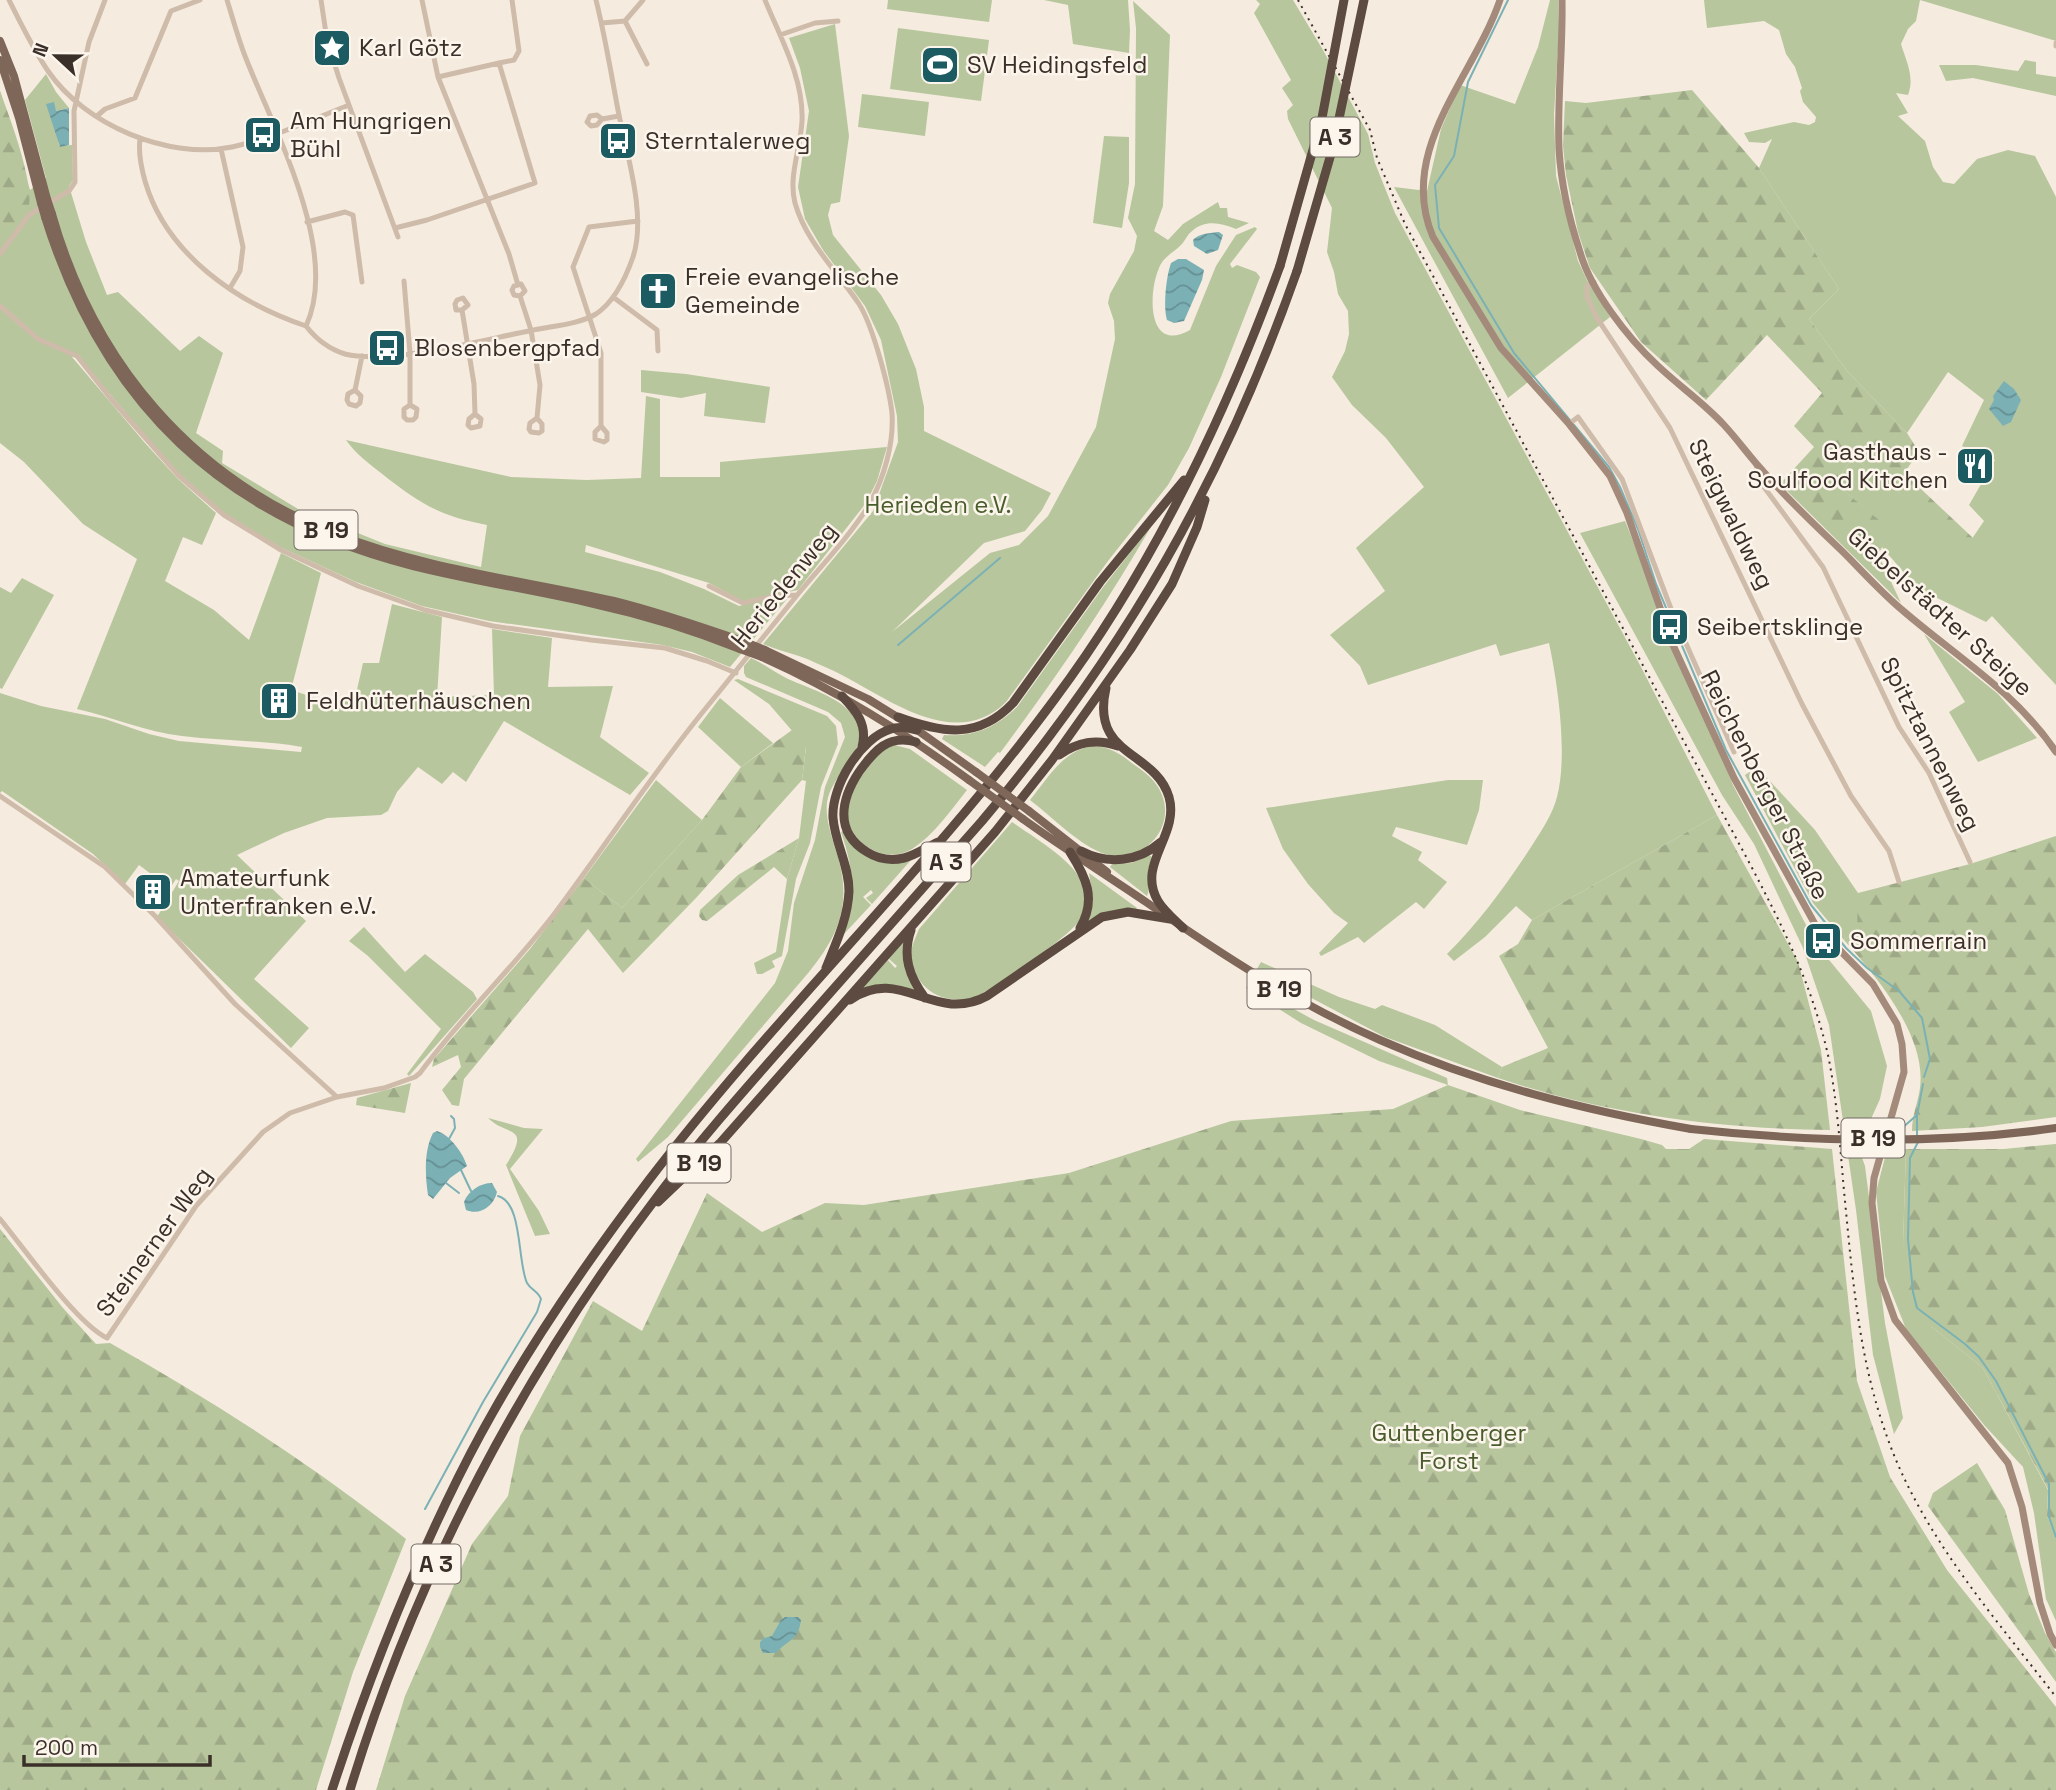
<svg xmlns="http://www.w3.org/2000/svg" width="2056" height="1790" font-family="'Space Grotesk',sans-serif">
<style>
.green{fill:#b7c69d}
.forest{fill:url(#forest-firs)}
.water{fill:url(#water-waves)}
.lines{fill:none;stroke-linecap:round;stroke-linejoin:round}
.stream{stroke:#7bb1b5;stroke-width:2}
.street{stroke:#cfbba9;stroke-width:5}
.secondary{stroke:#a38a7a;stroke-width:7}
.primary{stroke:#7e6759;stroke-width:8}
.highway{stroke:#5d4a40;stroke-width:9}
.rail{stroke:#3b3029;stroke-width:2;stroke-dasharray:2 5;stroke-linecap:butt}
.primary-bridge{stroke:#7e6759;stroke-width:8}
.highway-bridge{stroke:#5d4a40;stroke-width:9}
.labels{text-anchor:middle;stroke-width:5;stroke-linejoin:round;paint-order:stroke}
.shield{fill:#fcf5ec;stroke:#756b64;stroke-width:2}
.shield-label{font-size:23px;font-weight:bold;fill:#3b3029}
.poi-label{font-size:24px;fill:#3b3029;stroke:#fcf5ec;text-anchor:start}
.park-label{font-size:24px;fill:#495c2b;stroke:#fcf5ec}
.street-label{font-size:24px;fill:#3b3029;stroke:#fcf5ec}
</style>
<defs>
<pattern id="forest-firs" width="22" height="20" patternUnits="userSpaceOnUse" patternTransform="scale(1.75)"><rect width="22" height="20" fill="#b7c69d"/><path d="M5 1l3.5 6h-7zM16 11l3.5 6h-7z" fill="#9eaa87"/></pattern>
<pattern id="water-waves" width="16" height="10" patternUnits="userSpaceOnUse" patternTransform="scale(1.75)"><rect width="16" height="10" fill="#7bb1b5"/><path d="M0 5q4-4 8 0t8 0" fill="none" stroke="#669093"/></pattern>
</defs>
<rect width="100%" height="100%" fill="#f5ebdf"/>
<path class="green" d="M888,0H992L989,22L887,9Z
M1044,0H1128L1130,30L1129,53L1073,44L1068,5Z
M1256,0H1293L1323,50L1368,134L1375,163L1395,213L1641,667L1717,815L1532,920L1516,906L1485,937L1454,961L1447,954C1480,921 1507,884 1533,844C1542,830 1553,813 1557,797C1568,755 1558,685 1549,643L1500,656L1496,644L1368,685L1360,666L1330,635L1385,591L1356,548L1424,487L1386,438L1352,405L1332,377L1345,351L1349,334L1348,311L1338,294L1334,272L1327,252L1332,208L1288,119L1287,111L1293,105L1282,88L1291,80L1254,13L1260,4Z
M1550,0H1558L1559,33L1554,114L1556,176L1578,261L1587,280L1610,317L1508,398L1394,187L1427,191L1441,129L1460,85L1515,104L1538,47Z
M1704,0H2056V41L1920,0L1916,21L1908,29L1901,44C1906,61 1915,77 1908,95L1896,93L1908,113L1898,116L1925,141L1933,167L1943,182L1954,184L1977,159L2008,150L2035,156L2056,197V685L1992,616L1986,622L1917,588L1882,547L1891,531L1835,483L1853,457L1967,546L1984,521L1969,505L1995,460L1962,446L1984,400L1948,372L1907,433L1848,372L1809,319L1839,289L1759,168L1772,139L1765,143L1749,142L1744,133L1794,122L1809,125L1815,122L1816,117L1803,102L1800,91L1802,88L1795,67L1786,54L1779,30L1764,21L1707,28Z
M1133,1L1170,35L1163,206L1154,231L1168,240L1183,224L1218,202L1220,208H1227L1228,217L1249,223L1236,229C1221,223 1205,219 1191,232C1187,235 1185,241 1181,245C1173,253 1163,257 1159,268C1148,293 1147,354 1190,330L1216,266L1236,235L1255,227L1257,229L1230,264L1232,268L1237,265L1256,272L1260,277L1221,377L1189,448L1168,485L1108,561L1006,702C954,753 885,696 834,671C822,666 811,660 799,656C787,652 775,649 763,644L873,511L898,442L897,416L881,340L865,306L823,250L805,219L798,187L809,111L800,68L789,38L835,24L849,136L840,202L831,204L828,215L833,235L881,295L898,324L916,369L924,407V431L1051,493L1042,510L1025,531L984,543L892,632L990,553L1019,545L1048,516L1096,427L1115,339L1114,321L1108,303L1110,294L1134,251L1137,236L1128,218L1135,184L1136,28Z
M898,28L989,40L981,101L890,89Z
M2025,60L2036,62V74L2056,77V96L1973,78L1946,81L1939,65H1976L2018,71Z
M46,74L56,92L69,108L56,111L59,146L72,145L73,180L69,186L86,242L107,295L118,292L180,351L199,336L223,353L196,433L223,451L222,463L298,509L385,544L481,567L487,525C439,516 419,503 381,473C368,463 356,454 346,440L511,477L587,480L641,478L646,396L660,399V477H720V462L887,447L877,481L866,503L798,590L743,601L709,583L586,545L585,552L660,572L704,589L739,606L771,598L787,599L730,667L692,652L663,645L489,621L422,606L356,582L280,547L222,512L178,474L76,354L72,357L145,443L178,479L216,513L202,545L183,537L165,581L214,610L249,640L281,553L321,573L291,690L319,699L357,701L356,694L363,663H379L392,604L442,617L437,697L494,695L492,629L552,638L548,687L613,686L600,737L649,773L630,795L504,721L466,782L453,772L442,784L418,767L397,792L388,811L381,815L327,818L284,833L237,855L306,921L254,979L309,1028L291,1048L157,917L179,881L176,879L170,888L139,865L125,884L93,854L2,791L0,793V693L41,706L105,719L149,734L179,741L301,752L302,747C263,740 222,741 182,736C146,732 112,717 77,709L137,559L83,524L24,462L0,443V91L30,190L46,178L25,100Z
M862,94L929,102L925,136L858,127Z
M1104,136L1129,137V183L1122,228L1093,223Z
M641,370L686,374L770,387L765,423L704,416L706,393L681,398L641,392Z
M1625,521L1733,785L1816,944L1871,1011L1887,1066L1880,1099L1866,1130L1860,1152L1865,1166L1885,1323L1903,1418L1894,1434L1873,1355L1856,1210L1829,1025L1803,948L1754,844L1722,795L1580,533Z
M1152,525C1106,605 1055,679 1000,753L998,752L985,767L942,739L944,735C974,737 995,728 1017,707L1104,586Z
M22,578L54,595L2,689L0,688V587L11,593Z
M1924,634L1998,694L2037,738L1978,762L1949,712L1965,702Z
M751,658C764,664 776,673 788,679C810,689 844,698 856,720C873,748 831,774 827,802C825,819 832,837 837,854C852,902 840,934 809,972L668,1137L638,1162L636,1159L775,983L788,951L794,903L815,840L825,787L845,737L841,723L828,712L746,677L744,673V666Z
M738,679L827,716L836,726L838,744L821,787L810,843L796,879L782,956L772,961L775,967L762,974H757L754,963L776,952L787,879L799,838L806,781L802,780L806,747L769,704L734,680Z
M720,698L773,743L741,767L698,727Z
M894,745L910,749L967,790C951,810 934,835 912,849C882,867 841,838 848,803C851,791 859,780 866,770C874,759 881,749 894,745Z
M1094,746C1110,747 1121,754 1133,764C1145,772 1157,781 1162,795C1176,831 1140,865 1105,854C1080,846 1051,816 1030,800C1048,778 1064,749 1094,746Z
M1757,767L1815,830L1858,893V929L1844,940L1813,903L1745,775Z
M656,780L702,820L622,908L584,878Z
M1448,780H1483L1479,810L1467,845L1396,827L1392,836L1422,852L1418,860L1447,882L1424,909L1416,902L1364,943L1358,937L1321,956L1319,953L1348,923L1334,913L1308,884L1283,849L1266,808Z
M1012,822C1034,838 1074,860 1083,885C1087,896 1085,911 1079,921C1070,936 987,995 971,998C941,1005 913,987 911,955C911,946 916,937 919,929Z
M844,830C865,850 879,871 911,860L872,904L866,898L873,893L871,890L863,897L871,905L844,934C856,896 854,870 841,832Z
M1149,855L1152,857C1146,872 1151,888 1147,896L1110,867L1112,864L1132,863Z
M1089,873L1137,908L1136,909L1110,911L1087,923L1093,900Z
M364,927L405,972L425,954L473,992L477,999L409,1076L407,1074L441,1029L368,956L349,941Z
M902,943H905L914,990L875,986L862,988L888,960L895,968L897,966L889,959Z
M1261,962L1339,997L1375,1009L1382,1005L1435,1025L1502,1067L1498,1078L1385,1037L1257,969Z
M1248,984L1314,1020L1447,1078L1448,1085L1379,1061L1301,1023L1246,988Z
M488,1118L524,1128L543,1129L510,1169L539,1211L550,1234L535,1236L506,1165C532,1124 507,1137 488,1118Z
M1888,1146L1906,1149L1903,1244L1932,1327L1983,1368L2048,1490L2047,1516L2056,1538V1621L2046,1599L2034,1513L2023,1467L1985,1426L1906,1329L1885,1276L1876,1192Z"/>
<path class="forest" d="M1692,90L1759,168L1839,289L1809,319L1848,372L1907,433L1919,452L1904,473L1973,538L1967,547L1853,457L1835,483L1892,531L1878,554L1901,603L1780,484L1814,447L1794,426L1822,393L1767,335L1706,400L1641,342L1590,268L1578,232L1566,175L1563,146L1565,101L1586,103Z
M0,91C9,116 38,190 27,213C23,222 7,239 0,248Z
M792,730L806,746L802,780L696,898L623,973L588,929L464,1079L459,1106L452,1105L442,1090L461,1067L458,1055L432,1067L434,1059L530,949L584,878L622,908L702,820L741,767Z
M1717,815L1798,962L1821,1050L1830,1130C1718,1129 1605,1114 1498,1078L1502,1067L1548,1048L1499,956L1518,944L1532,920Z
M2056,836V1117L1982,1127L1912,1131C1912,1115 1918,1103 1920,1088C1927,1036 1876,976 1844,940L1857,929L1858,893L1970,864Z
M799,838L787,879L774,867L707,921L702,920L699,916L700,910L738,875Z
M411,1083L405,1113L356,1105L357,1098Z
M1448,1085L1520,1110L1641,1139L1662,1145L1666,1149H1689L1704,1139L1832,1149L1857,1381L1890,1477L1947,1570L2056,1707V1790H376L405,1696L472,1544L508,1496L520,1436L593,1301L642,1331L707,1193L762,1232L825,1203L864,1205L1069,1173L1231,1121L1393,1109Z
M2056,1144V1538L2047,1516L2048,1489L1983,1368L1932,1327L1909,1300L1903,1244L1906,1149H2004Z
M0,1229L63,1308L96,1344L110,1343C213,1401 313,1465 406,1539L353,1672L316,1790H0Z
M1977,1463L2005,1510L2029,1594L2045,1633L2056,1652V1682L1928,1506L1933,1493Z"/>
<path class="water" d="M54,102L56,111L69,108V145L60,147L46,104Z
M1219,232L1223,235L1218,250L1207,254L1194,246L1193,240C1199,233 1211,233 1219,232Z
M1178,259H1186L1204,270L1202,280L1184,321L1174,323L1167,320C1163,307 1166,277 1171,263Z
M2004,381L2014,389L2021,400L2011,422L2003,426L1989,409L1994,400L1993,396Z
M437,1131C450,1135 463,1153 467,1166L450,1178L433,1199L428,1195C425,1175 424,1150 433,1133Z
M492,1183L497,1192C494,1206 480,1216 466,1210L464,1202C468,1191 480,1183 492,1183Z
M785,1617H798L801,1620C798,1642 788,1639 776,1653H763L760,1647V1642L764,1638L772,1636L781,1620Z"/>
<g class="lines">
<path class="stream" d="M1508,0L1468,82L1454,156L1435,185L1439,228L1514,353L1609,467L1620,487L1638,529L1656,584L1726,750L1811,905L1846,948L1867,968L1899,991L1922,1018L1930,1059L1924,1077
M898,645L1000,558
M1894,1135L1917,1115
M1917,1137V1115L1923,1084
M449,1139L455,1128L454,1119L451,1116
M1918,1142L1910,1158L1908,1239L1913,1292L1917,1308L1965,1344L1979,1357L1996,1381L2049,1484V1517L2056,1537
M461,1170L471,1191
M446,1183L459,1193
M425,1509L483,1402L537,1312L541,1299C538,1291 531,1290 527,1283C517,1261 523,1203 498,1196"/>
<path class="street" d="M9,0C21,24 33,49 48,71C85,125 168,160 232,147C273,138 311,120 349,105
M227,0C233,19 238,38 245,56C273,128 341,251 306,326
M321,0L327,40L339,78L398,237
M422,0L438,77L509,254L518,285
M625,21L647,64
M602,23L625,21L643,0
M780,35L815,23L838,21
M2056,43V46
M438,77L499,63
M97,116L105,109L135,98L171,11L200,0
M602,119L597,125L591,126L587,122L590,116L597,115L602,119L619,116
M140,139C138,154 141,167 145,181C166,254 237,303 306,326
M221,149L243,247L240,271L230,288
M307,222L345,212L353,215L362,282
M395,228L427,220L535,183L499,63L514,60L519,51L512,0
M0,254L29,215L69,191L75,182L74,111L89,42L105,0
M404,281L410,353V405L417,409L416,417L413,420H407L404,417V409L410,405
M1594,282L1587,286V297L1597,318L1670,428L1802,704L1851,796L1889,851L1899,882
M520,296L525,291L521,284L514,286L512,290L514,295L520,296L531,330L540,385L537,418L530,423L529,429L531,432L539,433L542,431V424L537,418
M613,297L657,330L658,351
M0,306L38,339L77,356L111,399L179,476L224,515L281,550L358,586L425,610L493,626L591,640L665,648L707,661L736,673
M462,310L468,305L463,298L457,300L455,304L456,310H462L474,384L475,414L469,419L468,425L471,428L480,426L481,419L475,414
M306,326C316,339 329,349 345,354C389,365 482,340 529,331C549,326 578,325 596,314C614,302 626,277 633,257C647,215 626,152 618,110C611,73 605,36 596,0
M355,390L361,396L360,403L356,406L349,404L347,400L348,394L355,390L362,356
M1569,424L1578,417L1622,479L1673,614L1734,752
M601,426L607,433V440L604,442L595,439V432L601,426V353L573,267L589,227L638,221
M1756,465L1761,483L1823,567L1899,727L1929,773L1970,862
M709,586L743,603L774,596L797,595
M0,796L105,867L155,916L235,1004L337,1097
M0,1219C24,1248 76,1323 107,1338L196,1206L263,1132L290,1113L337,1097L384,1088L415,1077L420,1073C462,1016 513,968 555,913C606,845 652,774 706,708C737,670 767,632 798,594C822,565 849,537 869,505C884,478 894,444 892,413C889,387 873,326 859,304C837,271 806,242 795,203C788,176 801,147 802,121C804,79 780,37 765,0"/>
<path class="secondary" d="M1500,0C1474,77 1396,150 1433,237L1501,348L1569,424L1610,476L1627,513L1673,645L1734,778L1816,926L1873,984L1897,1024L1902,1044L1904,1072L1874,1178L1872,1203L1881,1281L1895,1320L2008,1463L2022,1507L2040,1603L2050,1634L2056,1645
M1562,0C1563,50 1557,99 1559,149C1561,183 1569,219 1580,252C1591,291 1628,338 1657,365C1679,386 1704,403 1724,425C1738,440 1749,456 1762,470C1787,499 1816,526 1844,553C1863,572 1881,592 1901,609C1954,655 2017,693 2056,752"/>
<path class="primary" d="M0,41L14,76L47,199
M0,60L19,118L41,203
M52,214C94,362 191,478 336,534C425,569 521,580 614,601C658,612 702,627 745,642
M45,217C103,404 223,518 413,566C473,581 534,590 594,604C644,615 693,630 740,649
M765,650L868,699L902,720
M762,657C838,691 902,731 969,780
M913,727L976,772
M1029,811L1107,872
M1023,819C1063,848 1105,874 1146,902C1221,954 1296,1003 1380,1040C1480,1084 1583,1110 1691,1129"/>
<path class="highway" d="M1106,688C1090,757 1155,750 1169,797C1180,835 1136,864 1158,901C1164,911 1175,920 1183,928
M842,696C856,711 868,724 862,747
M898,717C942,733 978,740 1013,703L1100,582L1184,480
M916,742C888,734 874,751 859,772C841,799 834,832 867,852C878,859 891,861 904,858C916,855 927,847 938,842
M1059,755C1078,742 1096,738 1118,746
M1081,851C1108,865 1138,862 1161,842
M1070,852C1086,877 1097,899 1080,928
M911,930C902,956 909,976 925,998
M826,968C836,943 848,918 849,891C849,865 835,843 833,818C831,787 860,738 891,729C899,726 908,728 917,730
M850,1000C901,964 934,1025 987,996L1102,917L1128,912L1170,919
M658,1202L721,1142L995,832L1052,760L1130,650L1172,584L1197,527L1205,500
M332,1790C367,1683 408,1579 458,1478C510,1373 578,1273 649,1180C776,1014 929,869 1054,700C1152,569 1224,419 1280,266
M350,1790C416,1573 525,1369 663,1189C708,1130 758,1075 807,1019C865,953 924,887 982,821C1125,651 1223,481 1297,271"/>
<path class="rail" d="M1298,0L1370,130L1377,158L1405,224L1750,864C1783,927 1812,985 1828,1055C1837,1099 1840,1146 1844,1191C1852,1272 1858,1354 1885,1431C1919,1532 1992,1614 2056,1697"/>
<path class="primary-bridge" d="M47,199L52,214
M41,203L45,217
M745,642L765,650
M740,649L762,657
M976,772L1029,811
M969,780L1023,819
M1691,1129C1811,1142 1936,1145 2056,1128"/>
<path class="highway-bridge" d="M1280,266L1322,118L1344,0
M1297,271L1333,147L1364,0"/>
</g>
<defs>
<symbol id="sight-square" viewBox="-11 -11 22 22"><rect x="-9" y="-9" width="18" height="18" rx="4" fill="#1b5b61" stroke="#fcf5ec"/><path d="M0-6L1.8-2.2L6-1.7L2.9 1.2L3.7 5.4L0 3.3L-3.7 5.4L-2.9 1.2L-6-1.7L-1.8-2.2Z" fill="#fff"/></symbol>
<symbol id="stadium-square" viewBox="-11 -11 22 22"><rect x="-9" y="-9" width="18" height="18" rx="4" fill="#1b5b61" stroke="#fcf5ec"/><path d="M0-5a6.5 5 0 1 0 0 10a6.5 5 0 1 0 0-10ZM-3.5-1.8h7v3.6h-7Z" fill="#fff"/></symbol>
<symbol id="bus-square" viewBox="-11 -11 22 22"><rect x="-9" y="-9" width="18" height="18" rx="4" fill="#1b5b61" stroke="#fcf5ec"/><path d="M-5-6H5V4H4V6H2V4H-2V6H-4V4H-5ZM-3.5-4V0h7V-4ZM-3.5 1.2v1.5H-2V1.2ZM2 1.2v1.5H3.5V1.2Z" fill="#fff"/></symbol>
<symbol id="church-square" viewBox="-11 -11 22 22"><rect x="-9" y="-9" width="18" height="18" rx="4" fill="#1b5b61" stroke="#fcf5ec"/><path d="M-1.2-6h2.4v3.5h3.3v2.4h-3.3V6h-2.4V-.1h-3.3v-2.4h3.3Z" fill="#fff"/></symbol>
<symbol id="restaurant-square" viewBox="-11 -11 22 22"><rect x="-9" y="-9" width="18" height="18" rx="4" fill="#1b5b61" stroke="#fcf5ec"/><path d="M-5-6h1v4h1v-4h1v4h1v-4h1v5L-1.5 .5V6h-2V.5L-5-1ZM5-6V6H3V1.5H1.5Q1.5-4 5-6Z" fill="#fff"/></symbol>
<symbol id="building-square" viewBox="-11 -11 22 22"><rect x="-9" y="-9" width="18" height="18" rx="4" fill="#1b5b61" stroke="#fcf5ec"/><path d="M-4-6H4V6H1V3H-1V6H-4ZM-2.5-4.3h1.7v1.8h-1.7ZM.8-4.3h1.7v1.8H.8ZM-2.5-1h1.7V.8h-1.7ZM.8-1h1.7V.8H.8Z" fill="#fff"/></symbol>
</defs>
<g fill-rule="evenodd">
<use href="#sight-square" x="310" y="26" width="44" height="44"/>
<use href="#stadium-square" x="918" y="43" width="44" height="44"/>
<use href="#bus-square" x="241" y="113" width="44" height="44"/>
<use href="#bus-square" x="596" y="119" width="44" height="44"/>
<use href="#church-square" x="636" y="269" width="44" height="44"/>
<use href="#bus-square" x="365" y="326" width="44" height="44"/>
<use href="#restaurant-square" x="1953" y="444" width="44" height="44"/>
<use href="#bus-square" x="1648" y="605" width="44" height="44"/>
<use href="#building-square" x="257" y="679" width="44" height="44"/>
<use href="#building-square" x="131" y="870" width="44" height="44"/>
<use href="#bus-square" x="1801" y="919" width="44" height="44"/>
</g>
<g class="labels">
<g class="shield">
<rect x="1310.5" y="117.5" width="49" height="39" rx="5"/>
<rect x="294.5" y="510.5" width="63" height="39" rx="5"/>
<rect x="921.5" y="842.5" width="49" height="39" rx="5"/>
<rect x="1247.5" y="969.5" width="63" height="39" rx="5"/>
<rect x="1841.5" y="1118.5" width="63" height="39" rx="5"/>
<rect x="667.5" y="1143.5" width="63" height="39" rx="5"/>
<rect x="411.5" y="1544.5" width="49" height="39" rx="5"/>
</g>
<g class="shield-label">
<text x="1335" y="145">A 3</text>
<text x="326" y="538">B 19</text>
<text x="946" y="870">A 3</text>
<text x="1279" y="997">B 19</text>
<text x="1873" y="1146">B 19</text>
<text x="699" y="1171">B 19</text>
<text x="436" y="1572">A 3</text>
</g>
<g class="poi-label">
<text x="359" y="56">Karl Götz</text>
<text x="967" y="73">SV Heidingsfeld</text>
<text x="290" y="129">Am Hungrigen<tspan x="290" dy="28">Bühl</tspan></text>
<text x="645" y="149">Sterntalerweg</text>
<text x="685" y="285">Freie evangelische<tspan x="685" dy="28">Gemeinde</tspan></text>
<text x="414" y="356">Blosenbergpfad</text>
<text x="1948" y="460" text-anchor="end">Gasthaus -<tspan x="1948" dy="28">Soulfood Kitchen</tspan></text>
<text x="1697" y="635">Seibertsklinge</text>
<text x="306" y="709">Feldhüterhäuschen</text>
<text x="180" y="886">Amateurfunk<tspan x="180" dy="28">Unterfranken e.V.</tspan></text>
<text x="1850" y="949">Sommerrain</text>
</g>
<g class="park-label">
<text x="938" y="513">Herieden e.V.</text>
<text x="1449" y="1441">Guttenberger<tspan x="1449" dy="28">Forst</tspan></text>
</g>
<g class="street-label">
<text transform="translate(1731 514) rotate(64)" y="8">Steigwaldweg</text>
<text transform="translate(784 585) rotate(-51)" y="8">Heriedenweg</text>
<text transform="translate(1940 612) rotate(42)" y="8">Giebelstädter Steige</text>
<text transform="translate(1930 744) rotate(63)" y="8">Spitztannenweg</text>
<text transform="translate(1765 785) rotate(63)" y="8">Reichenberger Straße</text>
<text transform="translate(154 1242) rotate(-54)" y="8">Steinerner Weg</text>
</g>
</g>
<g transform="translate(56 56) rotate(292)" stroke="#fcf5ec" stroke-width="5" paint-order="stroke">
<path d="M0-5L12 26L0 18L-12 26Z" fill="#3b3029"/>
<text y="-10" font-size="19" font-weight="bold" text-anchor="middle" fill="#3b3029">N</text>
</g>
<path d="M24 1755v10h186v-10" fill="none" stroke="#3b3029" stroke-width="3.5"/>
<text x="35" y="1755" font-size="21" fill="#3b3029" stroke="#fcf5ec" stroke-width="5" paint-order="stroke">200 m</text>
</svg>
